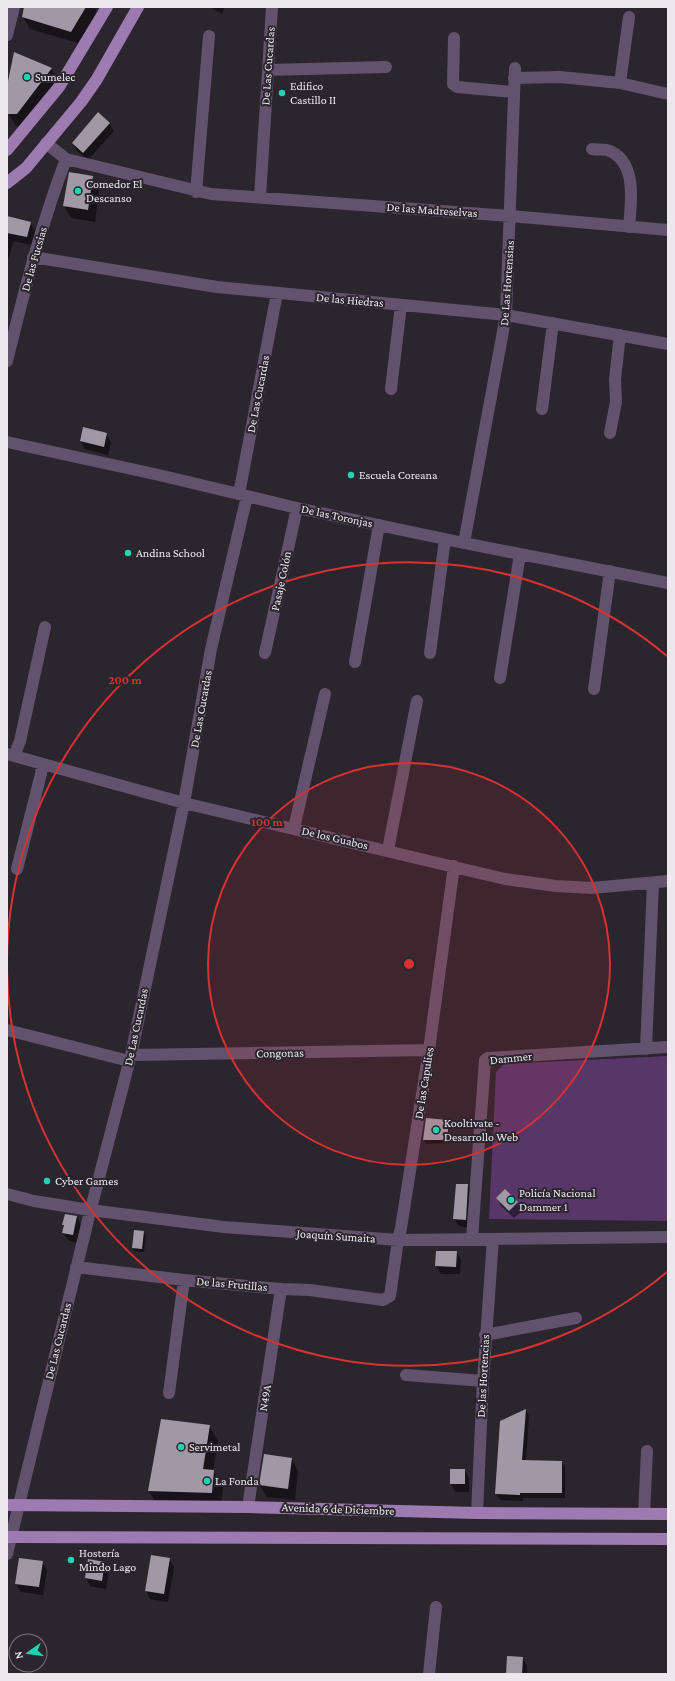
<svg xmlns="http://www.w3.org/2000/svg" width="675" height="1681" font-family="'Crimson Pro',serif">
<style>
.green{fill:#58366a}
.shadow{fill:#0007}
.building{fill:#a099a5}
.lines{fill:none;stroke-linecap:round;stroke-linejoin:round}
.minor{stroke:#63526d;stroke-width:12}
.major{stroke:#9d7bb1;stroke-width:12}
.ring{fill:none;stroke:#d73232;stroke-width:2}
.poi-dot{fill:#1ad5b2;stroke:#2b252e;stroke-width:1.5}
.labels{text-anchor:middle;stroke-width:4;stroke-linejoin:round;paint-order:stroke}
.street-label{font-size:12px;fill:#ece8ee;stroke:#2b252e}
.poi-label{font-size:12px;fill:#ece8ee;stroke:#2b252e;text-anchor:start}
.centre{fill:#d73232;stroke:#2b252e;stroke-width:2}
.ring-label{font-size:12px;text-anchor:middle;font-weight:bold;fill:#d73232;stroke:#2b252e;stroke-width:4;stroke-linejoin:round;paint-order:stroke}
</style>
<rect width="100%" height="100%" fill="#2b252e"/>
<path class="green" d="M668,1056V1221L489,1219L496,1072L504,1064Z"/>
<path class="shadow" d="M25,7H94L97,12L78,43L30,29L23,17Z
M210,7H225L222,14Z
M51,69L58,81L24,125L16,126L7,112V92Z
M109,123L114,131L88,160L77,151L73,143Z
M70,174L92,177L99,189L95,222L71,218L64,206Z
M7,217L30,223L35,231L31,245L13,241L9,259L7,258Z
M106,434L111,442L108,455L85,449L81,441Z
M427,1119L447,1121L449,1125L450,1143L426,1144L424,1140Z
M468,1185L472,1193L470,1228L459,1226L454,1219Z
M505,1190L517,1203L522,1211L514,1218L501,1206L497,1198Z
M77,1217L81,1225L77,1243L68,1240L63,1233L65,1227L63,1225Z
M144,1232L146,1236L144,1252L135,1251L133,1248Z
M456,1252L461,1260L460,1274H441L436,1266Z
M526,1410L529,1416L526,1461L562,1462L565,1468V1498H523V1501L500,1500L496,1494Z
M162,1420L209,1426L218,1441L213,1471L223,1487L221,1508L158,1506L149,1491Z
M292,1459L298,1471L295,1500L267,1497L260,1485Z
M465,1470L469,1478V1492H455L451,1484Z
M169,1559L174,1567L168,1602L150,1599L146,1591Z
M89,1561L105,1563L109,1571L106,1589L90,1586L86,1578Z
M42,1562L47,1570L43,1595L21,1592L16,1584Z
M523,1658L527,1666V1674H507Z"/>
<path class="building" d="M24,7H86L71,32L22,17Z
M14,52L52,68L17,114H7V86Z
M98,112L110,123L83,153L72,143Z
M69,172L93,176L88,210L63,206Z
M7,216L31,222L27,237L7,233Z
M83,427L107,433L104,447L80,441Z
M426,1118L448,1120V1140H423Z
M456,1184H468L466,1220L453,1219Z
M505,1189L518,1202L509,1211L496,1198Z
M65,1214L77,1216L73,1235L62,1233L64,1225H62Z
M134,1230L144,1231L142,1249L132,1248Z
M436,1251H457L456,1267L435,1266Z
M526,1409L522,1460L562,1461V1493H520V1495L495,1494L500,1421Z
M161,1419L210,1425L203,1469L214,1470L212,1493L148,1491Z
M264,1454L292,1458L288,1489L259,1485Z
M450,1469H465V1484H450Z
M151,1555L170,1558L164,1594L145,1591Z
M19,1558L43,1561L39,1587L15,1584Z
M88,1559L105,1562L102,1581L85,1578Z
M507,1656L523,1657L522,1674H506Z"/>
<g class="lines">
<path class="minor" d="M7,35L14,7
M454,38L453,84L457,87L514,92
M268,70L386,67
M514,78L560,77L620,83L668,94
M620,83L629,17
M46,143L66,159L211,194L511,216L668,230
M592,149C597,150 603,149 607,150C638,160 631,203 629,227
M196,192L209,36
M260,197L272,7
M33,257L217,287L506,315L668,344
M7,361C24,292 41,225 66,159
M391,389L401,305
M542,409L553,323
M610,433L616,402L615,379L620,335
M7,442L159,475L297,508L464,543L668,583
M239,494L277,293
M464,543L506,315L515,68
M265,653L297,508
M430,653L445,539
M355,662L379,525
M500,678L520,554
M594,689L610,571
M7,754L184,803L505,879L556,886L592,888L668,881
M14,756L20,741L45,627
M294,828L325,694
M388,850L417,701
M17,869L41,774L42,764
M7,1030L129,1061
M646,1049L653,883
M131,1055L429,1050
M7,1194L34,1201L90,1210L224,1227L398,1240L668,1237
M472,1239L485,1060L488,1058L668,1047
M76,1267L184,1280L281,1289L310,1290L383,1300L390,1296L398,1240L401,1228L429,1050L454,866
M485,1335L576,1318
M406,1375L483,1381
M169,1393L184,1280
M248,1507L281,1289
M477,1513L483,1381L493,1239
M644,1514L647,1451
M7,1554L89,1216L131,1055L184,803L211,649L247,496
M429,1674L436,1607"/>
<path class="major" d="M7,150L59,87L107,7
M7,183L26,168L81,102L97,79L138,7
M7,1505L248,1507L477,1513L668,1514
M7,1537L668,1539"/>
</g>
<circle cx="409" cy="964" r="201" fill="#d73232" fill-opacity=".12"/>
<g class="ring">
<circle cx="409" cy="964" r="201"/>
<path d="M667 1272A402 402 0 0 1 7 968M7 960A402 402 0 0 1 667 656"/>
</g>
<g class="poi-dot">
<circle cx="27" cy="77" r="4"/>
<circle cx="282" cy="93" r="4"/>
<circle cx="78" cy="191" r="4"/>
<circle cx="351" cy="475" r="4"/>
<circle cx="128" cy="553" r="4"/>
<circle cx="436" cy="1130" r="4"/>
<circle cx="47" cy="1181" r="4"/>
<circle cx="511" cy="1200" r="4"/>
<circle cx="181" cy="1447" r="4"/>
<circle cx="207" cy="1481" r="4"/>
<circle cx="71" cy="1560" r="4"/>
</g>
<g class="labels">
<g class="street-label">
<text transform="translate(268 66) rotate(-86)" y="4">De Las Cucardas</text>
<text transform="translate(432 210) rotate(4)" y="4">De las Madreselvas</text>
<text transform="translate(34 259) rotate(-74)" y="4">De las Fucsias</text>
<text transform="translate(507 283) rotate(-86)" y="4">De Las Hortensias</text>
<text transform="translate(350 300) rotate(5)" y="4">De las Hiedras</text>
<text transform="translate(258 394) rotate(-79)" y="4">De Las Cucardas</text>
<text transform="translate(337 516) rotate(12)" y="4">De las Toronjas</text>
<text transform="translate(281 581) rotate(-78)" y="4">Pasaje Colón</text>
<text transform="translate(201 709) rotate(-80)" y="4">De Las Cucardas</text>
<text transform="translate(335 838) rotate(13)" y="4">De los Guabos</text>
<text transform="translate(136 1027) rotate(-78)" y="4">De Las Cucardas</text>
<text transform="translate(280 1053) rotate(-1)" y="4">Congonas</text>
<text transform="translate(511 1058) rotate(-6)" y="4">Dammer</text>
<text transform="translate(424 1083) rotate(-81)" y="4">De las Capulies</text>
<text transform="translate(336 1236) rotate(4)" y="4">Joaquín Sumaita</text>
<text transform="translate(232 1284) rotate(5)" y="4">De las Frutillas</text>
<text transform="translate(58 1341) rotate(-76)" y="4">De Las Cucardas</text>
<text transform="translate(483 1376) rotate(-87)" y="4">De las Hortencias</text>
<text transform="translate(265 1398) rotate(-81)" y="4">N49A</text>
<text transform="translate(338 1509) rotate(2)" y="4">Avenida 6 de Diciembre</text>
</g>
<g class="poi-label">
<text x="35" y="81">Sumelec</text>
<text x="290" y="90">Edifico<tspan x="290" dy="14">Castillo II</tspan></text>
<text x="86" y="188">Comedor El<tspan x="86" dy="14">Descanso</tspan></text>
<text x="359" y="479">Escuela Coreana</text>
<text x="136" y="557">Andina School</text>
<text x="444" y="1127">Kooltivate -<tspan x="444" dy="14">Desarrollo Web</tspan></text>
<text x="55" y="1185">Cyber Games</text>
<text x="519" y="1197">Policía Nacional<tspan x="519" dy="14">Dammer 1</tspan></text>
<text x="189" y="1451">Servimetal</text>
<text x="215" y="1485">La Fonda</text>
<text x="79" y="1557">Hostería<tspan x="79" dy="14">Mindo Lago</tspan></text>
</g>
</g>
<circle cx="409" cy="964" r="6" class="centre"/>
<g class="ring-label">
<text x="125" y="684">200 m</text>
<text x="267" y="826">100 m</text>
</g>
<rect width="675" height="1681" fill="none" stroke="#ece8ee" stroke-width="16"/>
<g transform="translate(28 1653) rotate(256)"><circle r="19" fill="#2b252e" stroke="#78737b"/>
<path d="M0-3L7 15L0 10L-7 15Z" fill="#1ad5b2"/>
<text y="-6" font-size="11" font-weight="bold" text-anchor="middle" fill="#ece8ee">N</text>
</g>
</svg>
